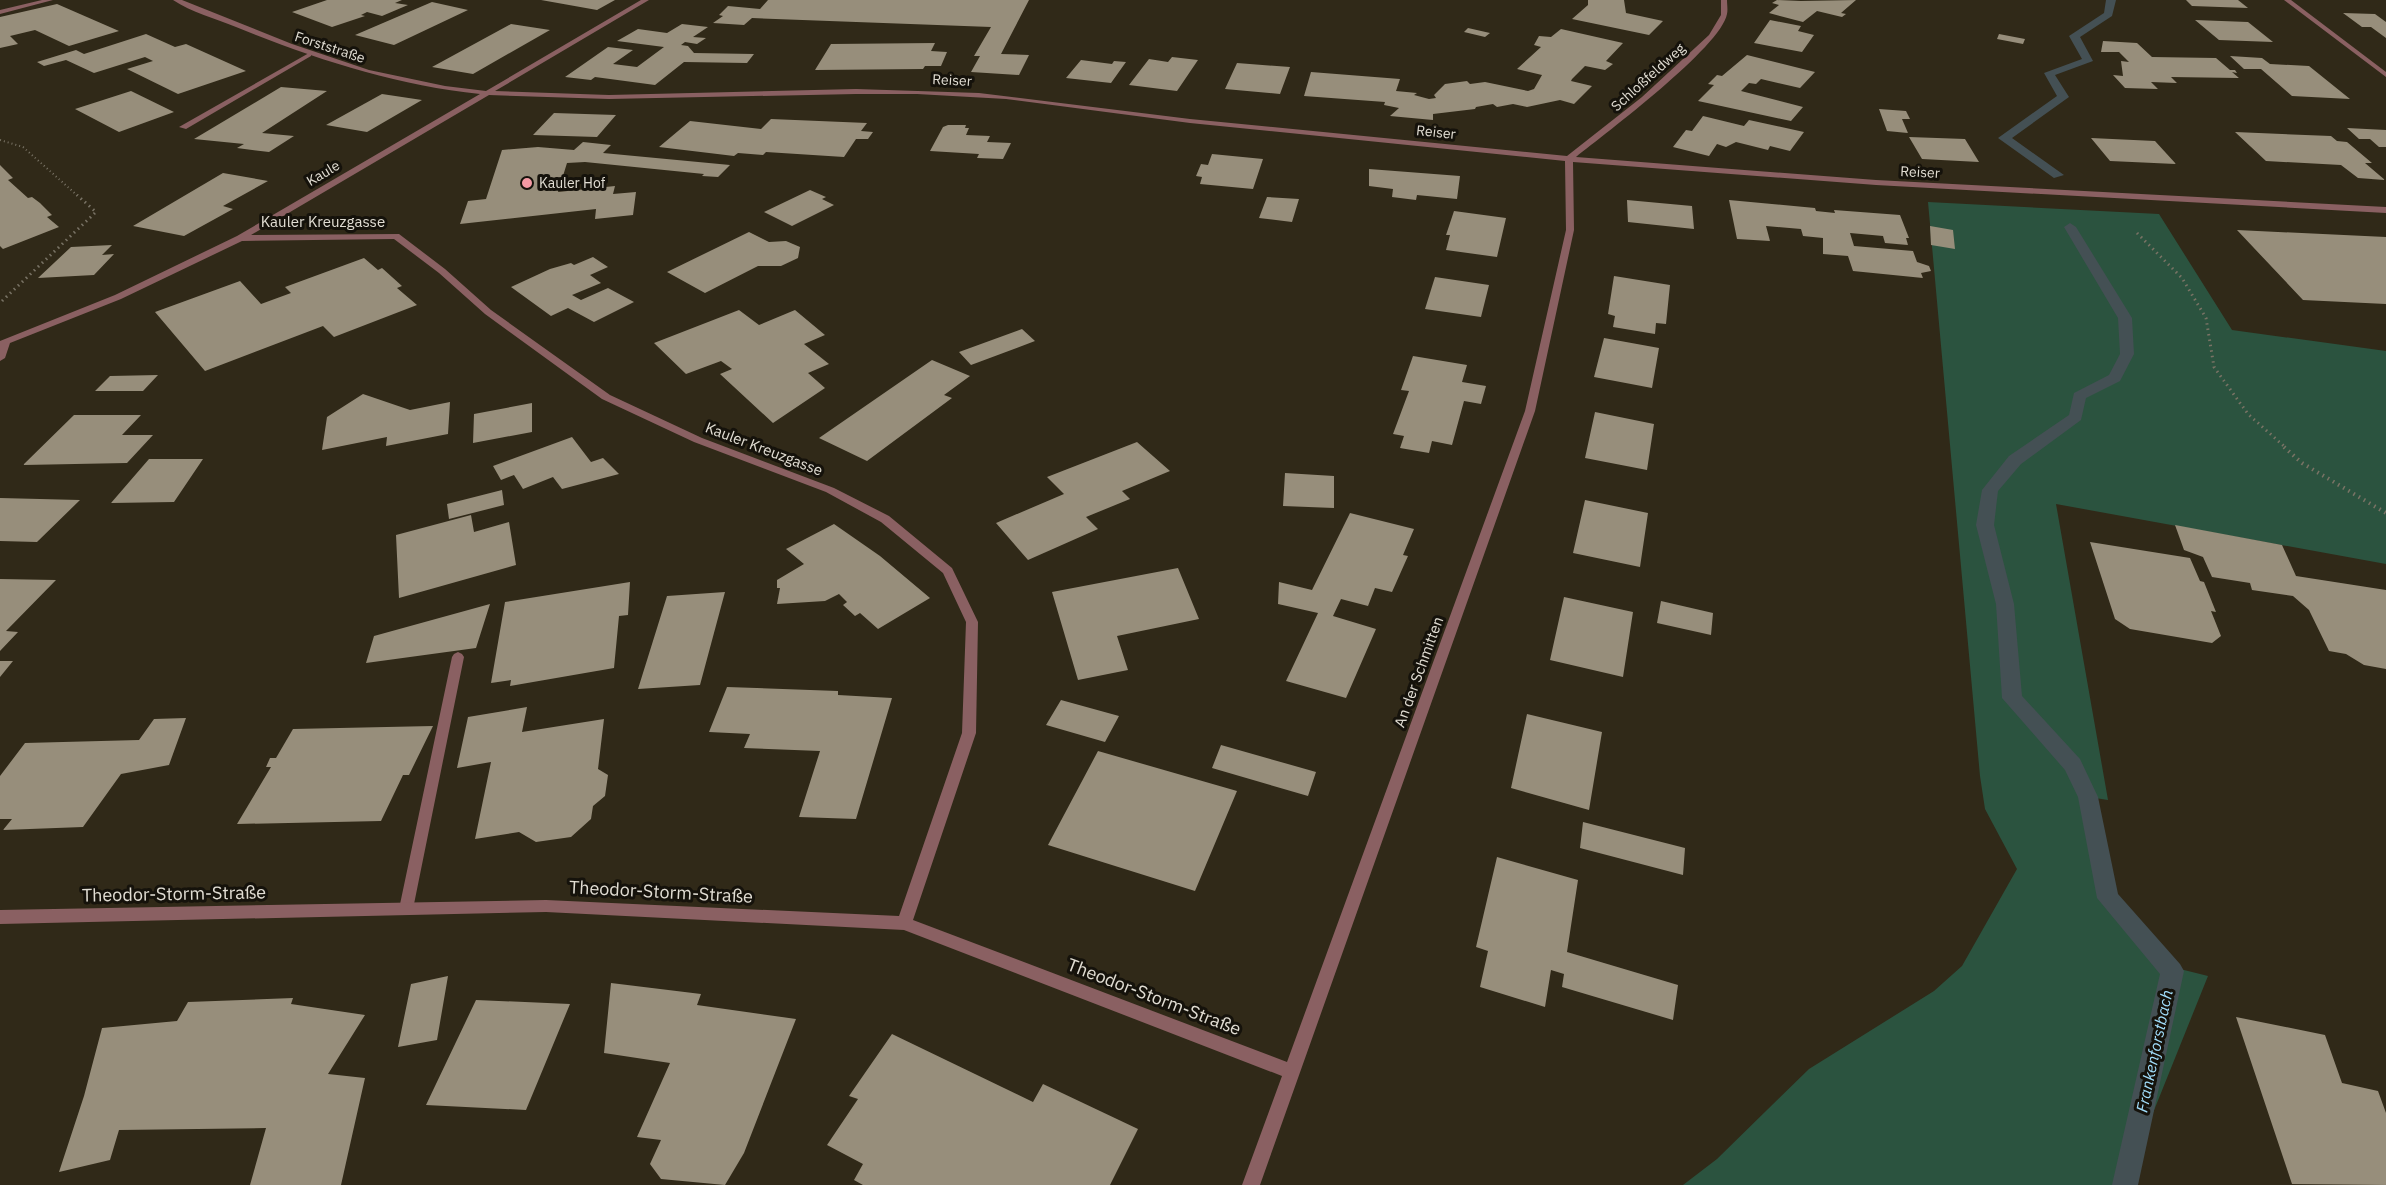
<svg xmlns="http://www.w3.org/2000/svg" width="2386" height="1185" font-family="'IBM Plex Sans',sans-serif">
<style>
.green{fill:#2b533f}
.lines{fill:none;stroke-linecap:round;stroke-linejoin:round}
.stream{fill:#445054;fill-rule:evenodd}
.building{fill:#978e7b}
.path-far2{stroke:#797365;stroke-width:2;stroke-dasharray:1 3;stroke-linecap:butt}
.path-far1{stroke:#797365;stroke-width:3;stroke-dasharray:1.5 4;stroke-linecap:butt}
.path{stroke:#797365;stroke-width:4;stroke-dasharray:1.5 4.5;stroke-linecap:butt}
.service{fill:#8a6062;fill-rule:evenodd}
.minor{fill:#8a6062;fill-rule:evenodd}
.poi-dot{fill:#f49aa4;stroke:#15120b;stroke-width:2}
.labels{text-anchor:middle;stroke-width:6;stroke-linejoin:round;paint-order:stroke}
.far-street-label{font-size:14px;fill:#e1ddd3;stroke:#15120b}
.far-poi-label{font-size:14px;fill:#e1ddd3;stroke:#15120b;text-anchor:start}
.street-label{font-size:15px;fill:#e1ddd3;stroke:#15120b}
.water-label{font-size:16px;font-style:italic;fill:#a1ddfa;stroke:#15120b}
.near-street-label{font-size:18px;fill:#e1ddd3;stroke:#15120b}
</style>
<rect width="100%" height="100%" fill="#302918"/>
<path class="green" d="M1928,202L2159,214L2232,330L2386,351V564L2056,504L2108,800L2082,796L2102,898L2167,972L2176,968L2208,976L2124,1185H1683L1717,1159L1809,1069L1934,991L1962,966L2017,869L1985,809L1980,776Z"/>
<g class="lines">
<path class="stream" d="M2106,0H2116L2112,16L2080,37L2093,61L2055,75L2069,97L2012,138L2064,175L2054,178L1998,138L2057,96L2044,73L2082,59L2069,36L2104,13Z
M2070,223L2076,227L2132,318L2134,354L2120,381L2086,398L2081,420L2021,464L1998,491L1994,525L2014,604L2022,696L2080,759L2098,797L2118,894L2180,964L2184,971L2138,1185H2112L2160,974L2097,898L2078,797L2065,770L2002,698L1996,604L1976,525L1982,490L2009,456L2069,415L2074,393L2109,375L2120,354L2118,318L2064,227Z"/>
</g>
<path class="building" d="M327,0H402L395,3L408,5L382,16L367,12L361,15L365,16L332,27L292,12Z
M541,0H615L597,10Z
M768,0H1029L1001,54L1029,55L1019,75L971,72L980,56H974L991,27L752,18L744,25L713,23L723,16L719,15L728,6L760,9Z
M1588,0H1624L1626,13L1663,21L1649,35L1572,19L1588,5Z
M1777,0L1801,1L1856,0L1841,13L1846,14L1842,17L1817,11L1803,22L1769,13L1779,5L1772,3Z
M2186,0H2238L2248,8L2192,6Z
M432,2L468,10L394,45L355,35Z
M57,4L119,31L69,46L35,30L10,36L18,44L0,48V17Z
M2343,13L2375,14L2386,22V38L2371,27H2362Z
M1770,20L1801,26L1798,31L1814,35L1802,52L1754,43Z
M2195,20L2248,22L2273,42L2219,40Z
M511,24L550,30L473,74L432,67Z
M682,24L708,27L693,37L706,38L697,44L685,42L681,45L688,46L694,53L754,54L747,63L684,62L655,85L595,77L591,80L565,77L608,47L633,50L613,64L637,67L664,47L617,41L638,29L667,33Z
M1468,28L1490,33L1485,37L1464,32Z
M1561,29L1623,43L1606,61L1613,64L1605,70L1585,66L1572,79L1571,81L1592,86L1574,104L1560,100L1527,107L1513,104L1497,107L1493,104L1476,107L1475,109L1433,114V120L1390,116L1399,108L1384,105L1385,102L1304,96L1311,72L1400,79L1396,91L1417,93L1414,95L1429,99L1436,98L1434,95L1445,84L1467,81L1470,84L1485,82L1528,91L1534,89L1542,75L1517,69L1541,47L1534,45L1539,36L1551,37Z
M146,34L175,47L186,44L246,71L178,94L127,69L153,61L145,57L94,73L66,60L44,66L37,62L76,50L84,54Z
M1999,34L2025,39L2023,44L1997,39Z
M2103,41L2137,43L2152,57L2216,58L2230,70H2235L2237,73L2232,72L2239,78L2171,77L2177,83L2151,82L2158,89L2125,88L2113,75L2123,76L2121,61L2129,62L2119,52H2101Z
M935,43L931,51L947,52L941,66H925L923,69L815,70L831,44Z
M1747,55L1815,72L1800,88L1761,79L1756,84L1749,83L1741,91L1803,107L1791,121L1698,101L1714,85L1708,84L1717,75L1722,76Z
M2230,56L2262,58L2270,64L2309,66L2350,99L2292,96L2261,69H2244Z
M1172,57L1198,60L1177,91L1129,85L1149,59L1168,62Z
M1081,60L1112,64L1114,61L1126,62L1111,83L1066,78Z
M1237,63L1290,67L1280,94L1225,89Z
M281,87L327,91L262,133L294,136L269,152L237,148L244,144L194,139Z
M131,91L174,112L119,132L75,109Z
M382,94L422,100L367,132L326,125Z
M1879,109L1906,111L1910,119H1902L1908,133L1887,131Z
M554,113L616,115L597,137L533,135Z
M1703,116L1744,126L1749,120L1804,132L1790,151L1770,146L1768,150L1736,142L1726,147L1717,144L1709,156L1673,147L1686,130L1692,131Z
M771,119L867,123L861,131L873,132L868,139H856L844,157L766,152L763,155L738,153L734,156L659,147L690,121L761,129Z
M948,125H966L965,128H969L966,135L990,136L987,142L1011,143L1003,159L977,158L979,154L930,151L943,127Z
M2347,128L2386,130V147H2379L2370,139H2359Z
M2235,132L2331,136L2337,141L2347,142L2372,163H2365L2385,180L2358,178L2341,165L2266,161Z
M1909,137L1965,139L1979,162L1922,159Z
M2091,138L2155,141L2176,164L2110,161Z
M583,142L611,145L603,153L730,165L718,177L702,176L704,174L585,162L567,163L558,192L615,186L613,194L636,192L633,215L595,219L596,209L460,224L468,201L486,199L502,150L538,147L574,150Z
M1212,154L1263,159L1253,189L1200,184L1202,177L1196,176L1201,164L1208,165Z
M0,165L13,178L8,180L28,198L32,197L40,203L52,215L47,217L59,227L3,249L0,246Z
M1369,169L1460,176L1457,199L1417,195L1416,200L1392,197L1393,189L1369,186Z
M223,173L268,181L223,206L233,209L184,236L133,226Z
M810,190L826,197L822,199L834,205L792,226L764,212Z
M1267,197L1299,199L1292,222L1259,218Z
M1627,200L1692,206L1694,229L1628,222Z
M1729,200L1815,208L1816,211L1835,213L1834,210L1900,215L1909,238H1906L1908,245L1885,243L1883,236L1850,233L1854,246L1913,251L1917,262L1929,266L1931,271L1921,273L1923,278L1853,271L1848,256L1823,254V238L1803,236L1801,229L1766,226L1770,241L1737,239Z
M1454,211L1506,218L1497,257L1446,250L1450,235H1446Z
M1930,226L1953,230L1955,249L1931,245Z
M2237,230L2386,237V304L2303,300Z
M749,232L769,242L786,241L800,247L798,258L781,266H758L705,293L667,272Z
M112,245L102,255L114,254L94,275L38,278L71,247Z
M593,257L608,267L590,275L601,283L572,295L581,300L608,288L634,302L594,322L568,308L551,316L511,287L550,269L571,263L574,265Z
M364,258L378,270L382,268L402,286L397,288L417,305L334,337L323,326L205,371L155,312L240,281L261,304L291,293L285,287Z
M1614,276L1670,285L1666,324L1656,323L1655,334L1613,327L1615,316L1608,314Z
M1435,277L1489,285L1481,317L1425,309Z
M739,310L759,325L795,310L825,335L804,344L829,364L808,373L825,388L773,423L720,374L732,369L721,361L686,374L654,343Z
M1022,329L1035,341L971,365L959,352Z
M1604,338L1659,348L1652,388L1594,377Z
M1413,356L1467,365L1462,382L1486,386L1481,404L1464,401L1452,445L1432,441L1429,453L1400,448L1404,436L1393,434L1409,391L1401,390Z
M932,360L970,376L944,395L952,398L867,461L819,438Z
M158,375L143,391H95L110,376Z
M363,394L410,410L450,402L448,434L386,446L387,437L322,450L327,417Z
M532,403V432L473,443L474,414Z
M1595,412L1654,424L1647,470L1585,458Z
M74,415H141L122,435H153L127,463L23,465Z
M572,437L591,462L603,458L619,474L562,489L553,477L523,489L514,475L501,480L493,466Z
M1137,442L1170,471L1122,491L1130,499L1086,517L1098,529L1028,560L996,523L1064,494L1047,477Z
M149,459H203L174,502L111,503Z
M1285,473L1334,476V508L1283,506Z
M502,490L504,505L449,519L447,504Z
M0,498L80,500L37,542L0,541Z
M1585,500L1648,513L1640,567L1573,553Z
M1350,513L1414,529L1403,555L1408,556L1392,592L1375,588L1368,606L1341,599L1333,616L1376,629L1346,698L1286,681L1318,613L1278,604L1279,582L1312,590Z
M471,515L474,532L509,522L516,565L399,598L396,535Z
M834,524L880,556L930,598L878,629L860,613L855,616L843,605L847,602L839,594L825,601L777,604L780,588H777V580L804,564L786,549Z
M2175,525L2282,545L2296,576L2386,590V669L2364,665L2346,654L2329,651L2309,610L2293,596L2252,590L2250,583L2212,577L2203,557L2184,550Z
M2090,542L2190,558L2200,581L2204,582L2216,612L2211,611L2221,636L2212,643L2130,629L2115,619Z
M1178,568L1199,619L1117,636L1128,670L1078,680L1052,592Z
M0,579L56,580L6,631L18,632L0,651Z
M630,582L628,615L619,616L614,668L510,686L511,680L491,683L505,602Z
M725,592L700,685L638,689L667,596Z
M1564,597L1633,612L1623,677L1550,660Z
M1661,601L1713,613L1711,635L1657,623Z
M490,604L476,648L366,663L374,636Z
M0,661H13L0,677Z
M727,687L838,691V695L892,698L856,819L799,817L820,751L744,748L750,734L709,732Z
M1061,700L1119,716L1105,742L1046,725Z
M527,707L522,732L604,719L598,769L608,775L605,796L593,806L591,819L571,837L536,842L519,832L475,839L491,762L457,768L468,717Z
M1527,714L1602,732L1589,810L1511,788Z
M186,718L169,765L121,774L83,827L3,830L12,819H0V776L25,743L139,740L154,719Z
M433,726L409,775H403L381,821L237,824L271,767H266L270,758H276L293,729Z
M1221,745L1316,772L1308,796L1212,768Z
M1098,751L1237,791L1195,891L1048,845Z
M1583,822L1685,848L1683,875L1580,848Z
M1497,857L1578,880L1567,952L1678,985L1673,1020L1562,987L1564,974L1551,970L1545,1007L1480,987L1488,951L1476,947Z
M448,976L437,1040L398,1047L411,984Z
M611,983L701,994L697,1005L796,1019L744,1153L725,1185L661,1179L650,1164L661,1140L637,1137L670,1063L604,1053Z
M293,998L291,1004L365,1015L328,1074L365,1078L341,1185H250L266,1128L119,1130L110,1160L59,1172L84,1096L102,1028L177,1021L188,1002Z
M476,1000L570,1004L526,1110L426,1105Z
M2236,1017L2325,1035L2342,1083L2378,1091L2386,1113V1185L2292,1184Z
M892,1034L1033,1102L1043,1084L1138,1129L1110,1185H863L854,1180L863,1164L827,1145L858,1099L849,1096Z"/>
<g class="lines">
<path class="path-far2" d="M0,140L23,147L79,197"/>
<path class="path-far1" d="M2137,233L2182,278L2206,318L2214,367L2248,414L2286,448
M2,301L96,212L77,195"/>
<path class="path" d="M2284,447L2302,463L2386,513"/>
<path class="service" d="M309,53L311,54V56L186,129L179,127Z
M458,652L462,654L464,657L413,909L411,914L406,915L401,914L399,909L452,657L454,654Z"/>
<path class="minor" d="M42,0H53L0,14V10Z
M173,0H182L292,44L369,70L445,86L486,91L641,0H649L495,91L609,95L856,89L979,93L1190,119L1567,156L1642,97L1709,35L1721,15V0H1727C1727,4 1728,10 1727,14C1721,47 1606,133 1576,157L1876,180L2386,207V213L1876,185L1573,162L1574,230L1535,411L1260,1185H1242L1282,1076L904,930L546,912L0,924V910L546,900L899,916L962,733L966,622L943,573L881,522L826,492L694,442L602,399L485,314L439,273L394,239L242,241L121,299L10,343L5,358L0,361V341L115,295L237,236L480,94C395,85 315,59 236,27C216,19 191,12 173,0ZM856,94H917L1006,99L1190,123L1565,161L1566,230L1525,411L1287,1062L913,920L976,733L978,622L952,568L889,516L834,488L702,438L610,395L491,310L445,269L399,234L251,235L489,95L609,99Z
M2284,0H2291L2386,72V77Z"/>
</g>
<circle class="poi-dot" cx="527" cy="183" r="6"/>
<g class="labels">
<g class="far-street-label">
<text transform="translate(330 47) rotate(18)" y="5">Forststraße</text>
<text transform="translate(1648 77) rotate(-42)" y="5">Schloßfeldweg</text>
<text transform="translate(952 80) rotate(3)" y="5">Reiser</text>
<text transform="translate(1436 132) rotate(6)" y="5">Reiser</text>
<text transform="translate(1920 172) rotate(3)" y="5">Reiser</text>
<text transform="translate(323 173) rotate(-31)" y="5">Kaule</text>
</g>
<g class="far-poi-label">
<text x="539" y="188">Kauler Hof</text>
</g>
<g class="street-label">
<text x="323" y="227">Kauler Kreuzgasse</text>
<text transform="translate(764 449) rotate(21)" y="5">Kauler Kreuzgasse</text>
<text transform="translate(1419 672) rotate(-70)" y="5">An der Schmitten</text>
</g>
<g class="water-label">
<text transform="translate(2154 1051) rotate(-78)" y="6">Frankenforstbach</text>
</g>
<g class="near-street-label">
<text transform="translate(661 892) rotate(3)" y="6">Theodor-Storm-Straße</text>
<text transform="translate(174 894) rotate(-1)" y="6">Theodor-Storm-Straße</text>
<text transform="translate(1154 997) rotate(21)" y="6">Theodor-Storm-Straße</text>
</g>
</g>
</svg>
